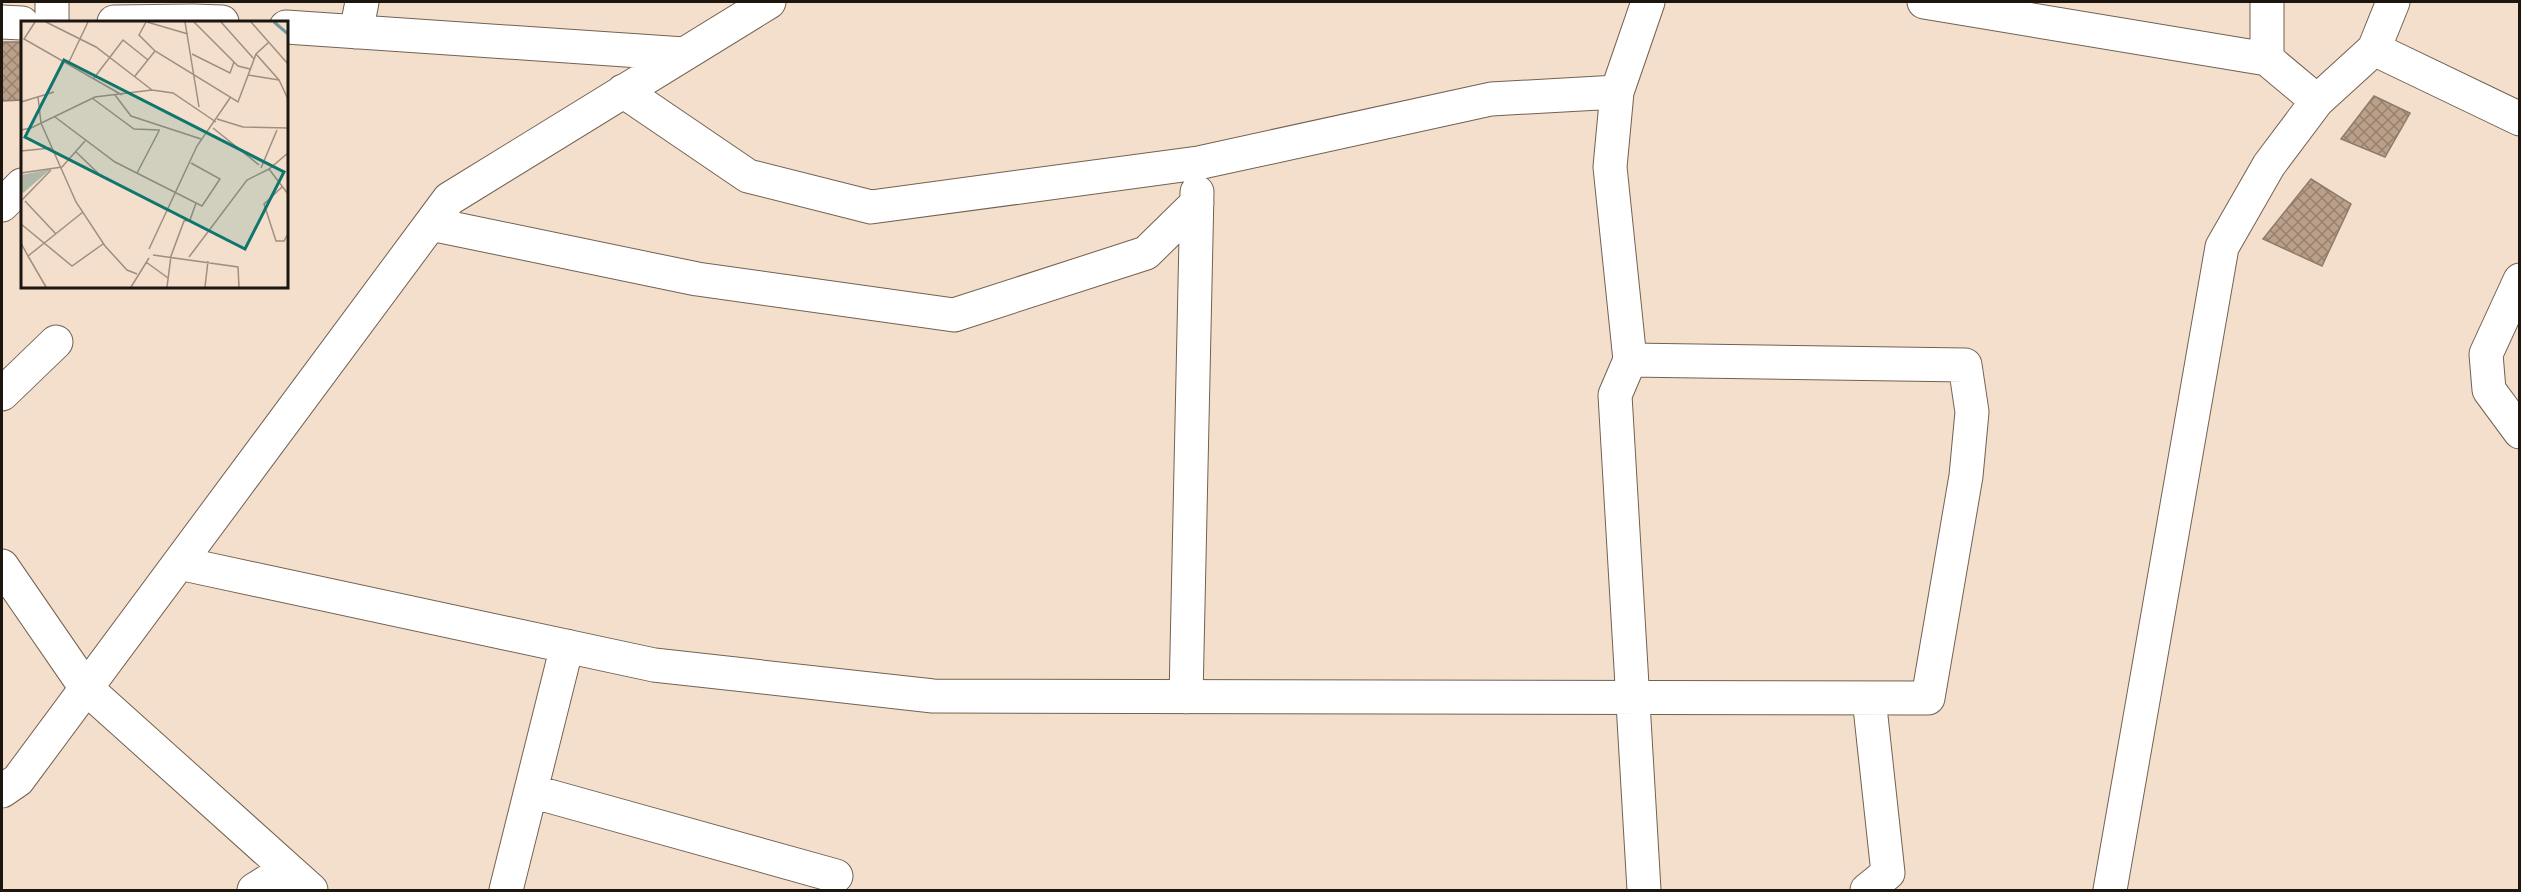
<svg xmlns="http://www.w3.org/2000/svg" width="2521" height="892" font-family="'Public Sans',sans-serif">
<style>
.building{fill:url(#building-cross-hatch);stroke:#8e7b6a;stroke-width:1.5}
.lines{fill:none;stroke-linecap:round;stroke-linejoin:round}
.minor-casing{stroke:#736151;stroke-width:35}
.minor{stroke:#fff;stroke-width:33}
.inset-river{fill:none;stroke:#7298a0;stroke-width:3}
.inset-road{fill:none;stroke:#9e8f81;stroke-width:1.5}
.view{fill:#0f766e;fill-opacity:0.15;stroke:#0f766e;stroke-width:3}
.inset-edge{fill:none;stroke:#1d160f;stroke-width:3}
</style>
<defs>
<pattern id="building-cross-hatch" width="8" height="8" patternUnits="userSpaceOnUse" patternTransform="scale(1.5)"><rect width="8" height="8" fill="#baa089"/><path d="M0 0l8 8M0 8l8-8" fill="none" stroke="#97816e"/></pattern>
</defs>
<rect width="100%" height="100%" fill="#f4dfcd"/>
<path class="building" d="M2,42H22V100L2,101Z
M2374,96L2410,113L2385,157L2341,139Z
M2311,179L2351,204L2322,266L2263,239Z"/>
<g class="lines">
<defs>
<path id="minor" d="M52,2V22
M1924,2L2267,59
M2267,2V59L2317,101
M2,22L22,23
M114,22L193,21L222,22
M286,27L684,54
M356,32L362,2
M2374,49L2520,119
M623,91L748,176L871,207L1198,163L1491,99L1617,92
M2,205L22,185
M431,224L697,279L954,315L1146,253L1197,203
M2520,280L2486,354L2489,390L2520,432
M2,394L56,342
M179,563L654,665L933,696L1928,698L1966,476L1972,412L1965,365L1630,360
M2,566L86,688L311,890
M1186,697L1197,192
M2,791L18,780L449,199L769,2
M531,791L836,876
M254,890L287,869
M506,890L567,646
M1644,890L1615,395L1630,360L1610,167L1617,92L1648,2
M1867,890L1888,873L1869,698
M2110,890L2222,247L2269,165L2317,101L2374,49L2393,2"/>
</defs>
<use href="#minor" class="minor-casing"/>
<use href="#minor" class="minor"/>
</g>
<g transform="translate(21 21)">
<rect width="267" height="267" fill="#f4dfcd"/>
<path d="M30,148L2,172L0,170V154Z" fill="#afb7a6"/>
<path class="inset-river" d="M253,1L267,13"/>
<path class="inset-road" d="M14,1L3,18L101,74M25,1L75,26L131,69M125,1L118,14L134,30L217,81L235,33L248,21M126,1L167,13M164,1L178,86M173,1L217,45L229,48M200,1L233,38M230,1L267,43M171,33L209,52L213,41M235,33L258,59L267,78M47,43L67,1M227,54L258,59M114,55L134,30M73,57L102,19L127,39M94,74L110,95L180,118M17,76L20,102L55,181L84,225L106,249L116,253M71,77L113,108L139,109M0,81L33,71M34,96L94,141L181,185L199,158L170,142M196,98L222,106L267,107M192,107L238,144M0,109L10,107L74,76L131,69L152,72L195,101M0,130L30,127M55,131L77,152M240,147L256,109M248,148L267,173M0,152L41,146L64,120M116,152L138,110M261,166L243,183L255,220H263L267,213M0,180L30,149M4,180L35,213M0,203L51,245L82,223M0,222L7,235L62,191M128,228L176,125L209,77M132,234L217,246L218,266M7,235L25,266M168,236L226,159L248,148L267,132M125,241L147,257M110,266L128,237M146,266L150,235L163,200L169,199L175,182M184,266L187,240"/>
<path class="view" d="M43,39L263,151L224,228L4,116Z"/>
<rect width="267" height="267" class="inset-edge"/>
</g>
<rect width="2521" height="892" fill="none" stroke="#1d160f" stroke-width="6"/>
</svg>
